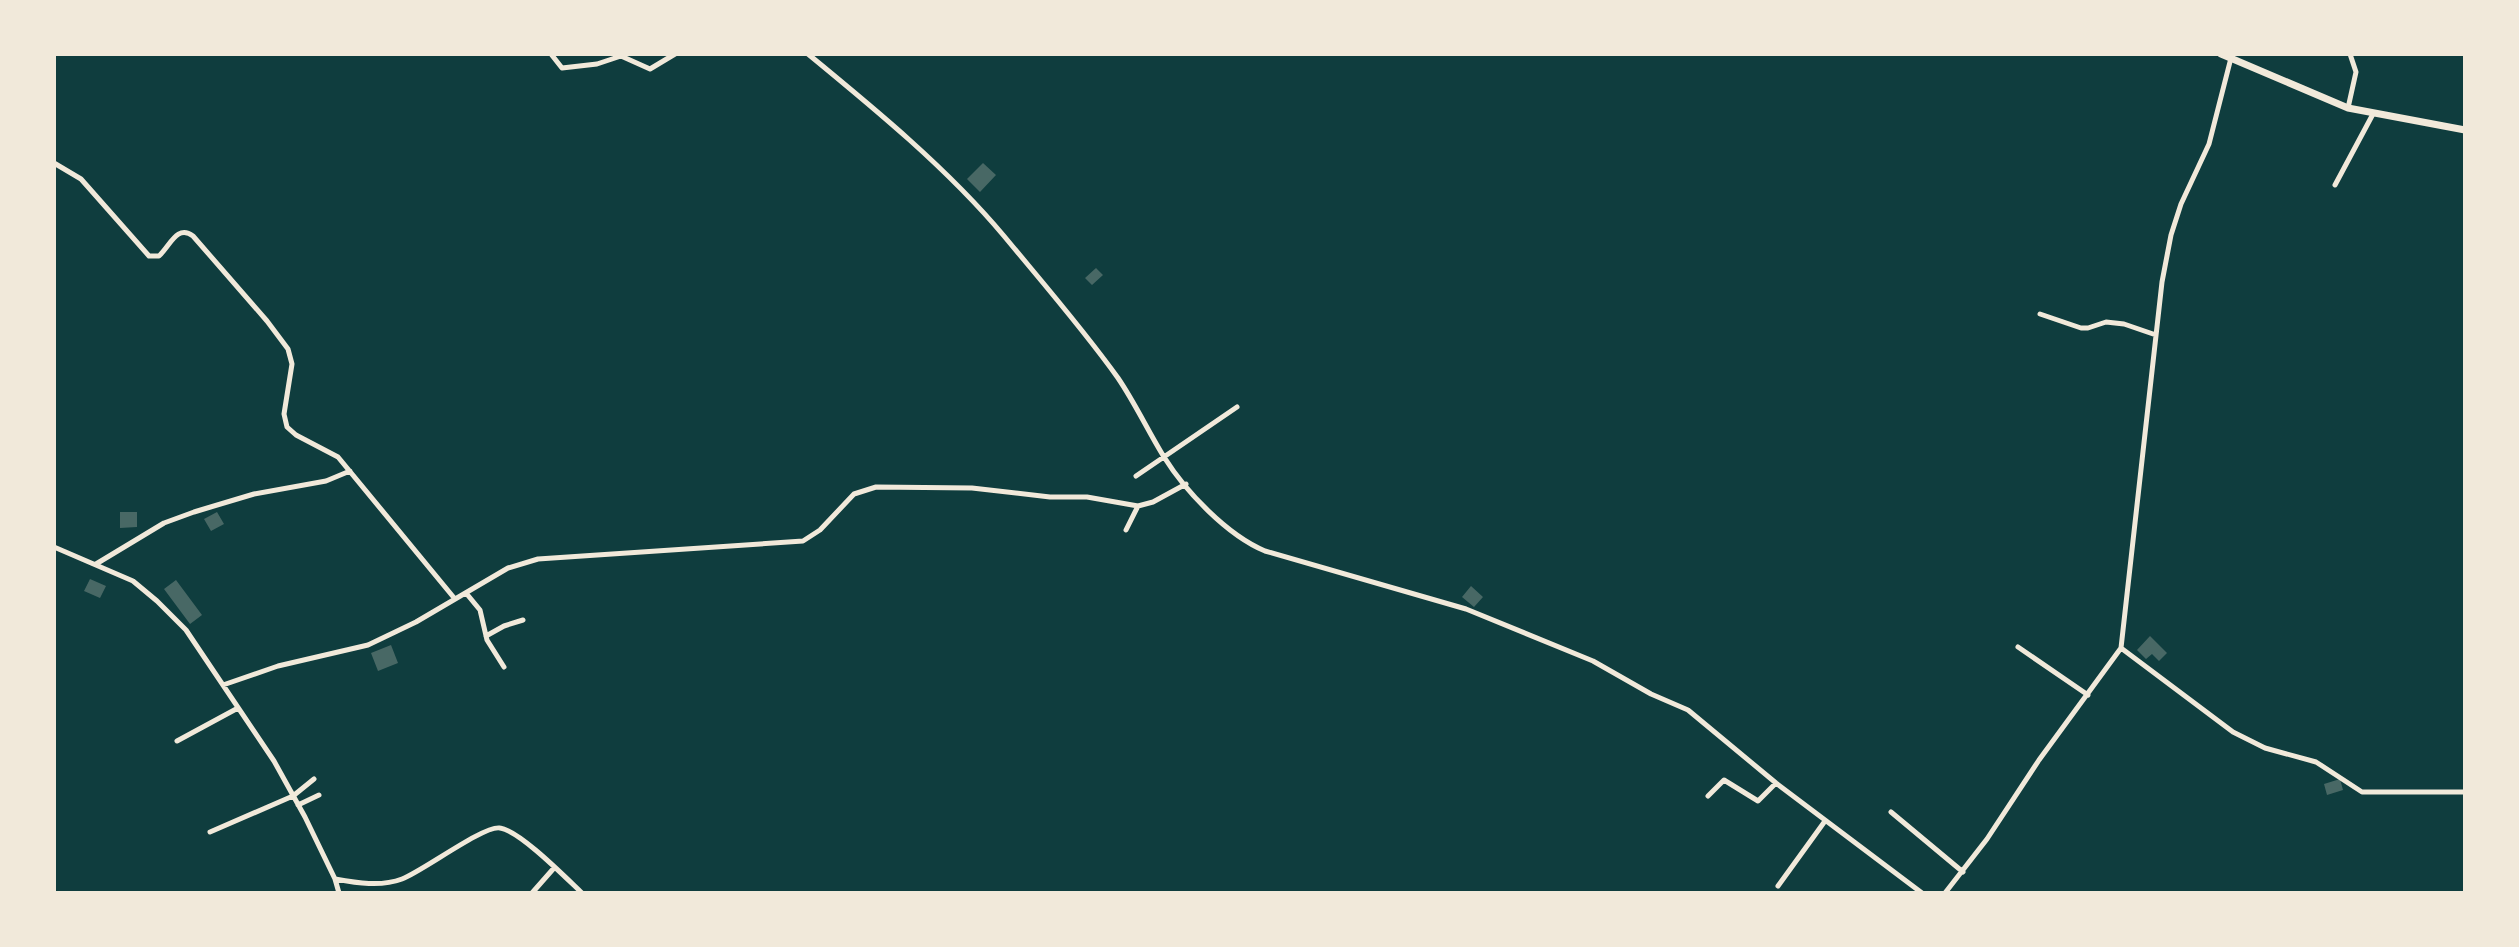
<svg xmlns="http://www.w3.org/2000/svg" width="2519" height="947" font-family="Cabin,sans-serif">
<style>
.building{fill:#486865}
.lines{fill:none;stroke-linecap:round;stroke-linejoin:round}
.minor{stroke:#f1e9da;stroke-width:5}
.tertiary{stroke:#f1e9da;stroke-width:7}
</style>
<rect width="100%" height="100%" fill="#0f3d3e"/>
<path class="building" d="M983,163L996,175L980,192L967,179Z
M1096,268L1103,275L1092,285L1085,278Z
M120,512H137V527L120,528Z
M217,512L224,524L211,531L204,519Z
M90,579L106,586L100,598L84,591Z
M176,580L202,615L190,624L164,589Z
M1471,586L1483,597L1474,607L1462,597Z
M2150,636L2167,653L2159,661L2152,654L2146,659L2137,650Z
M391,645L398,663L378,671L371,653Z
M2340,779L2343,790L2327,795L2324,784Z"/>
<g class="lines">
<path class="minor" d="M551,54L562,68L597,64L621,56L650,69L675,54
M808,54C875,109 948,169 1004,236C1042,282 1083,329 1118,378C1135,403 1148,431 1164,457C1186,492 1227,535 1265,551L1466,609L1593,661L1651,694L1688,710L1776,783L1922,893
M2348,108L2356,72L2350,54
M54,163L81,179L149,256H159C170,246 177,224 193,236L267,321L288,349L292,364L284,414L287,427L296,435L338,457L455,599
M2335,185L2373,114
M2040,314L2081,328H2088L2106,322L2124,324L2156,335
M1136,476L1237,407
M1126,530L1138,506
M54,547L133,581L157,601L186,630L274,761L305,817L335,879L339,893
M96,564L164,523L194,512L254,494L326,481L350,471
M466,593L480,610L487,640L504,667
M486,636L504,626L523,620
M2018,647L2088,695
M2121,648L2233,732L2265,748L2316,762L2362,792H2465
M223,685L278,666L368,645L416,622L508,568L538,559L803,541L820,530L854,494L876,487L972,488L1050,497H1087L1138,506L1153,502L1186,484
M177,741L238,708
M1708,796L1724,780L1758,801L1776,783
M298,805L319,795
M1891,812L1963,872
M210,832L293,796L314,779
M335,879C357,883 381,887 402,879C423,871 484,825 500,828C520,831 566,878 582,893
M1778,886L1825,821
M532,893L554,868
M1945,893L1987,839L2039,760L2121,648L2162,282L2171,235L2181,204L2209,144L2232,54"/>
<path class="tertiary" d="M2221,54L2348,108L2465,130"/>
</g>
<rect width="2519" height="947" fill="none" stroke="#f1e9da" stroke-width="112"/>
</svg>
